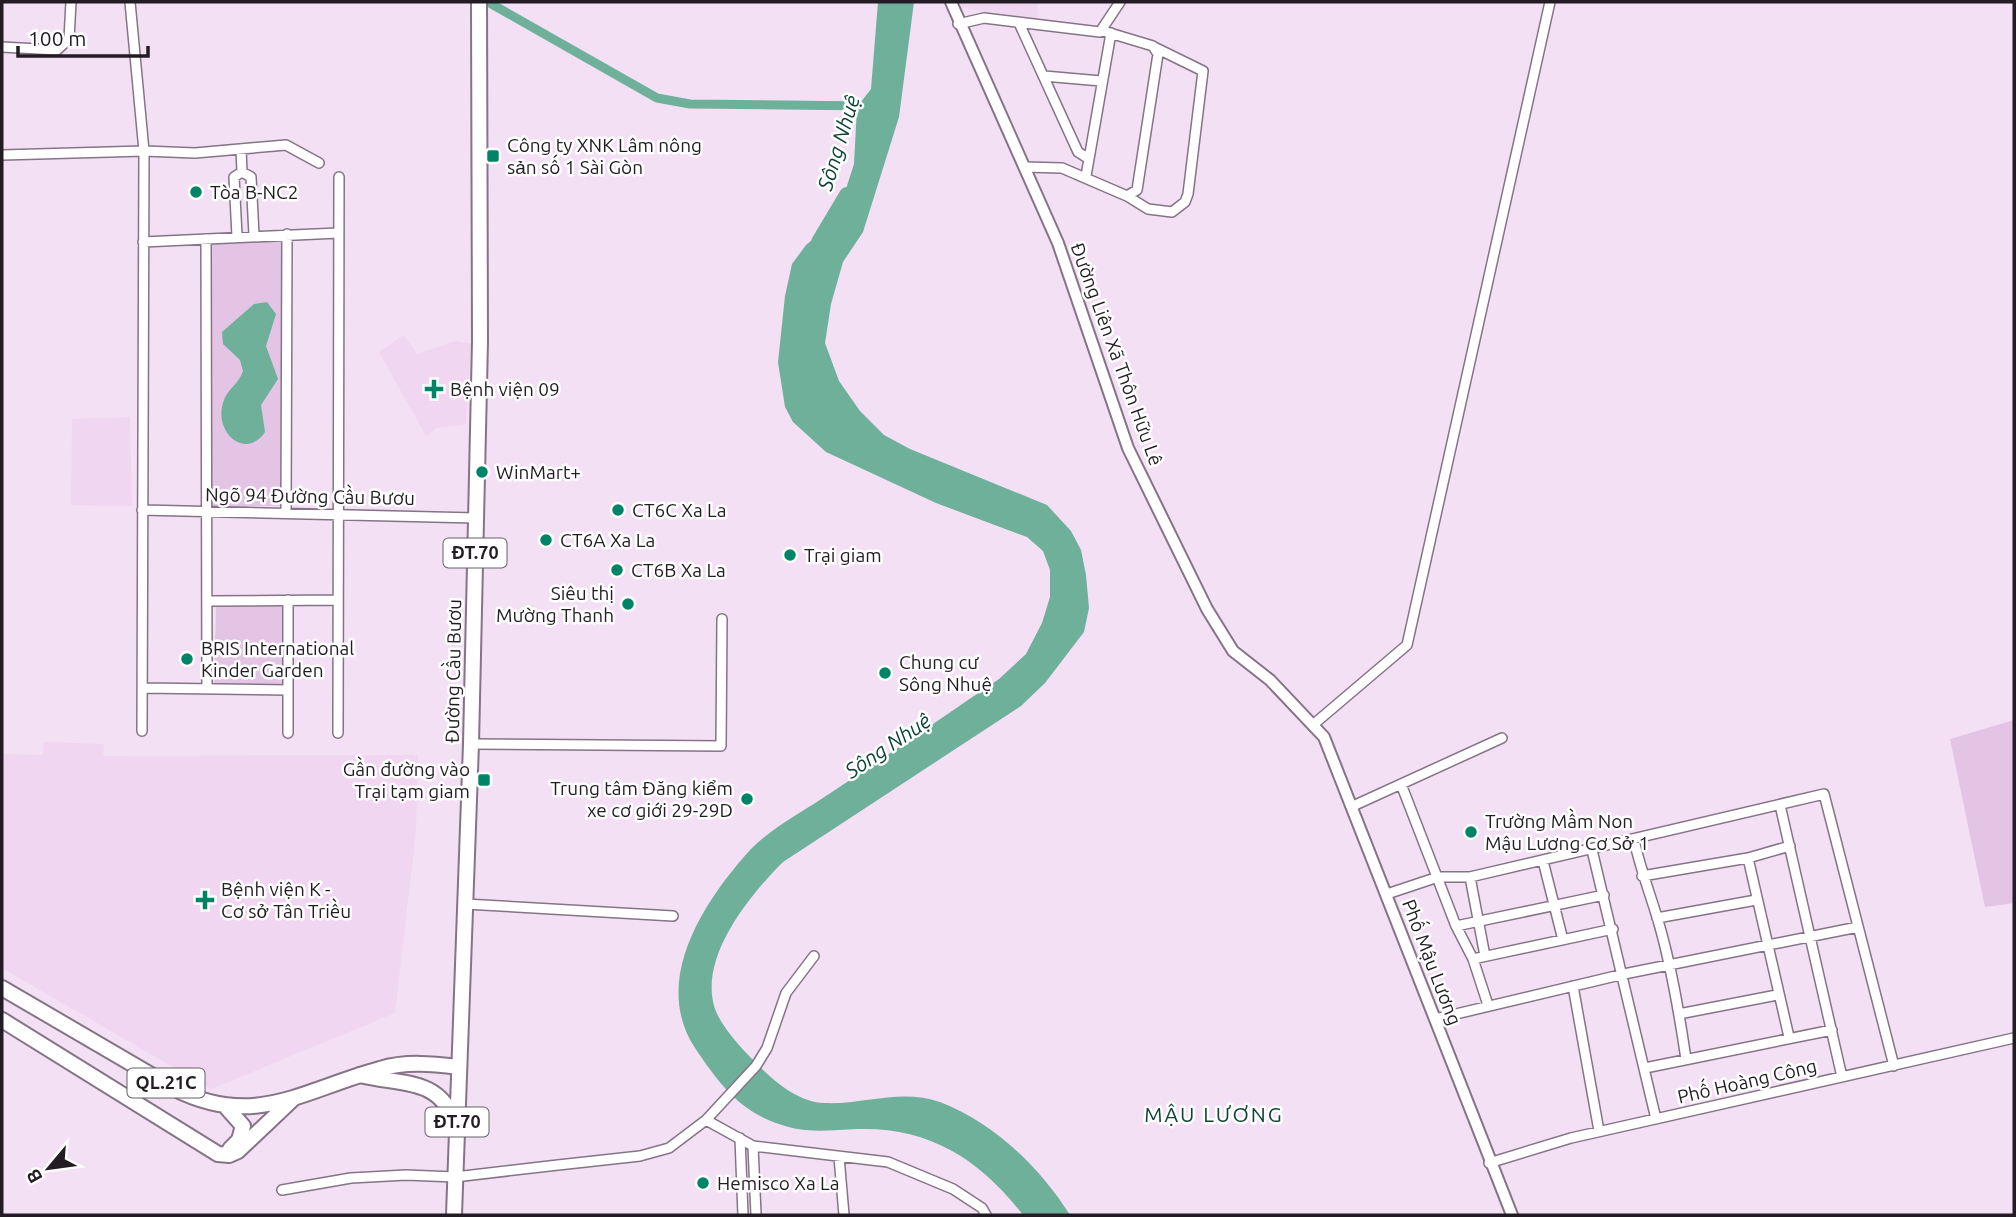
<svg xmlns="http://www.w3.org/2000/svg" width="2016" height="1217" font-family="Ubuntu,sans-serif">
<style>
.built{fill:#f0d6f1}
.green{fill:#e3c4e5}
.water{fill:#6eb09a}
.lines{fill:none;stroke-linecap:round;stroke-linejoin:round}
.canal{stroke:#6eb09a;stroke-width:9}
.river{stroke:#6eb09a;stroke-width:16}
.minor-casing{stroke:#857486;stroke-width:12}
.tertiary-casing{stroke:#857486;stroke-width:14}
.primary-casing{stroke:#857486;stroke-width:18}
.trunk-casing{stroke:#857486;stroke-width:18}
.minor{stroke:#fff;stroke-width:9}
.tertiary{stroke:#fff;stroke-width:10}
.primary{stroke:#fff;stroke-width:14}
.trunk{stroke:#fff;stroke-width:14}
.poi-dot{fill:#008467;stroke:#fff;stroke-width:2.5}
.labels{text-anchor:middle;stroke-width:5;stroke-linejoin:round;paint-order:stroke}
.shield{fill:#fff;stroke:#656066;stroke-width:2}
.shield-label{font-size:18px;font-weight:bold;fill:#231c24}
.poi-label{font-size:19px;fill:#231c24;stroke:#fff;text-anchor:start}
.street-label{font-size:19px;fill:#231c24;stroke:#fff}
.water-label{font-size:21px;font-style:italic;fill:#0b4536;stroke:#fff}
.neighbourhood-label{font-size:21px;letter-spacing:2px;fill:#104435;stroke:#fff}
</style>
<rect width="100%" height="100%" fill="#f3e0f4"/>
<path class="built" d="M960,2H1038L1037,18L961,8Z
M404,335L417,354L456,341L471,344L466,424L436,428L426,436L379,352Z
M130,417L132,506L71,505L72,419Z
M44,742L104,744L103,756L418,755L416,832L395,1013L211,1089L2,968V754L43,755Z"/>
<path class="green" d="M282,241V506H249L248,510H238L237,506H212L210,243Z
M216,606H284L282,684H214Z
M2014,720V903L1985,907L1950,739Z"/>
<path class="water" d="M878,2H914L899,117L863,232L843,262L831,304L825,343L839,381L860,411L884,435L910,449L1047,505L1071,531L1081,550L1086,575L1089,608L1084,632L1045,683L1021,706L783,862C749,896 698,958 715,1009C722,1028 743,1050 757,1064C774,1081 798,1102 824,1103C863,1105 901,1088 940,1102C994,1123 1040,1167 1070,1215H1023C980,1159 929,1127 858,1129C830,1130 806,1134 779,1124C739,1111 718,1082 695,1048C651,981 704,901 750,850C772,827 806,810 832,792C888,755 943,717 999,679L1026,654L1042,623L1050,597V570L1043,551L1027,537L936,503L826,452L793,422L785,407L778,362L785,296L792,264L806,245L836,220L854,164L857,107L871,89Z
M267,302L276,314L266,346L278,379L261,405L265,432C245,461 214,432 223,403C226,390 239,384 243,371L240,360L223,344L222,332L254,304Z"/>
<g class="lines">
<path class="canal" d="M488,2L657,98L690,104L870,106"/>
<path class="river" d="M819,242L847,195"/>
<defs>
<path id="minor" d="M130,2L144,151L142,731
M1019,23L1078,152L1089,159
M958,24L984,18L1100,32L1120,2
M2,47L57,50L69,39L71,2
M1044,76L1101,81
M241,149L242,172
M2,155L144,151L195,153L286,145L319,163
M1024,167L1062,168L1127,196L1137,190L1158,54L1153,46L1103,31
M1086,176L1111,33
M1127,196L1148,209L1172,212L1185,202L1188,194L1203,71L1154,47
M237,236L234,177L242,172L251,177L254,235
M206,239L207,689
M143,242L338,233
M142,510L476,518
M286,513L287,234
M209,601L338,600
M142,688L288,690
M1314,724L1407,645L1550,2
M288,733V600
M338,733L339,177
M471,744L721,746L722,619
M1401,784L1456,926L1473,959L1488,1005
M1780,805L1842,1077
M1353,806L1502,738
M1634,840C1640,867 1649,891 1657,917C1671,963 1679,1012 1686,1059
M1592,850L1656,1119
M1748,858L1789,1037
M1543,861L1563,940
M1642,876L1748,858L1790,846
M1470,877L1485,956
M1387,894L1438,877H1470L1824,794L1894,1066
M465,904L673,916
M1657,918L1756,900
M1456,926L1604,895
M1473,959L1613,929
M1573,986L1599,1131
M1679,1014L1777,995
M1435,1019L1624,974L1858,927
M1645,1068L1832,1030
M706,1120L753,1146L888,1162L953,1189L982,1208L986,1215
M740,1138L743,1215
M753,1146L756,1215
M839,1157L844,1215
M1489,1163L1571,1138L2014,1038
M282,1190L351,1178L406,1175L455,1177L558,1165L640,1156L669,1148L706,1120L756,1066L767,1048L786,993L814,956"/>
<path id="tertiary" d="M951,2L1058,243L1128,448L1207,609L1233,651L1270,680L1324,737L1512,1215"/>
<path id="primary" d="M360,1075C399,1085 440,1077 454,1122
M454,1215L471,744L480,341L479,2"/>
<path id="trunk" d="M2,988L175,1089C255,1129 303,1090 380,1069C406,1061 433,1064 459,1067
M2,1020L218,1154L229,1155L238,1151L294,1098
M227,1108L243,1126L239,1140L230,1149"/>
</defs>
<use href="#minor" class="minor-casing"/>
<use href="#tertiary" class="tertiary-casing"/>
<use href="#primary" class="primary-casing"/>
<use href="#trunk" class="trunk-casing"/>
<use href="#minor" class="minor"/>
<use href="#tertiary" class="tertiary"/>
<use href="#primary" class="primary"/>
<use href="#trunk" class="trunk"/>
</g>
<g class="poi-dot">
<rect x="486" y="149" width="14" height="14" rx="3.5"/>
<circle cx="196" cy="192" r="7"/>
<path d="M430.5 378.5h7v7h7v7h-7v7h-7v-7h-7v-7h7z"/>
<circle cx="482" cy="472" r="7"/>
<circle cx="618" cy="510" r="7"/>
<circle cx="546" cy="540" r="7"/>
<circle cx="790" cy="555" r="7"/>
<circle cx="617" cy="570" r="7"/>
<circle cx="628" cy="604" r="7"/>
<circle cx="187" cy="659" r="7"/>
<circle cx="885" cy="673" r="7"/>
<rect x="477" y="773" width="14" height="14" rx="3.5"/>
<circle cx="747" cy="799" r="7"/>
<circle cx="1471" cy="832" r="7"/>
<path d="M201.5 889.5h7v7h7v7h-7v7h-7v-7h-7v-7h7z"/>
<circle cx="703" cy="1183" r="7"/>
</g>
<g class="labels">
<g class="shield">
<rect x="443.5" y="538.5" width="63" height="29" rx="5"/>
<rect x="127.5" y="1068.5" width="77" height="29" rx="5"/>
<rect x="425.5" y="1107.5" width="63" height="29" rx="5"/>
</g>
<g class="shield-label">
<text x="475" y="559">ĐT.70</text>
<text x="166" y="1089">QL.21C</text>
<text x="457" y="1128">ĐT.70</text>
</g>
<g class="poi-label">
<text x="507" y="152">Công ty XNK Lâm nông<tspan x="507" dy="22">sản số 1 Sài Gòn</tspan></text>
<text x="210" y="199">Tòa B-NC2</text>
<text x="450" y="396">Bệnh viện 09</text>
<text x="496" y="479">WinMart+</text>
<text x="632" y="517">CT6C Xa La</text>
<text x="560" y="547">CT6A Xa La</text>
<text x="804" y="562">Trại giam</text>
<text x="631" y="577">CT6B Xa La</text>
<text x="614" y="600" text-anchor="end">Siêu thị<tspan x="614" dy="22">Mường Thanh</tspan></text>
<text x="201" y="655">BRIS International<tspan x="201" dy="22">Kinder Garden</tspan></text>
<text x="899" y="669">Chung cư<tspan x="899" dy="22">Sông Nhuệ</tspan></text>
<text x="470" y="776" text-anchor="end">Gần đường vào<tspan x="470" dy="22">Trại tạm giam</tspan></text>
<text x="733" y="795" text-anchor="end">Trung tâm Đăng kiểm<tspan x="733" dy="22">xe cơ giới 29-29D</tspan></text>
<text x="1485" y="828">Trường Mầm Non<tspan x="1485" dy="22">Mậu Lương Cơ Sở 1</tspan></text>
<text x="221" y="896">Bệnh viện K -<tspan x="221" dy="22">Cơ sở Tân Triều</tspan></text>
<text x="717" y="1190">Hemisco Xa La</text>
</g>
<g class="street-label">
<text transform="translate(1117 354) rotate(70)" y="7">Đường Liên Xã Thôn Hữu Lê</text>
<text transform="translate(310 496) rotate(1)" y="7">Ngõ 94 Đường Cầu Bươu</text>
<text transform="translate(453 671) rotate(-89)" y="7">Đường Cầu Bươu</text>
<text transform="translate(1432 962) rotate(69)" y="7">Phố Mậu Lương</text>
<text transform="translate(1747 1081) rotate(-13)" y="7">Phố Hoàng Công</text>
</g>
<g class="water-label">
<text transform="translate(839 143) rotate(-73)" y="7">Sông Nhuệ</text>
<text transform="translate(888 746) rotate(-34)" y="7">Sông Nhuệ</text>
</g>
<g class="neighbourhood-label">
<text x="1214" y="1122">MẬU LƯƠNG</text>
</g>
</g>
<rect width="2016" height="1217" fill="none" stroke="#231c24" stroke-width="7"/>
<g transform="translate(49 1168) rotate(241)" stroke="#ffffff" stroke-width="5" paint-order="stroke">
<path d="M0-5L12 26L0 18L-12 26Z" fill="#231c24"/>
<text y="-10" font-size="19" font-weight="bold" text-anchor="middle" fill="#231c24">B</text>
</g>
<path d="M18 46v10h130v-10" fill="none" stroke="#231c24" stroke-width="3.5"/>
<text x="28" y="46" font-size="21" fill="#231c24" stroke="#ffffff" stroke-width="5" paint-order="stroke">100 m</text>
</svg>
